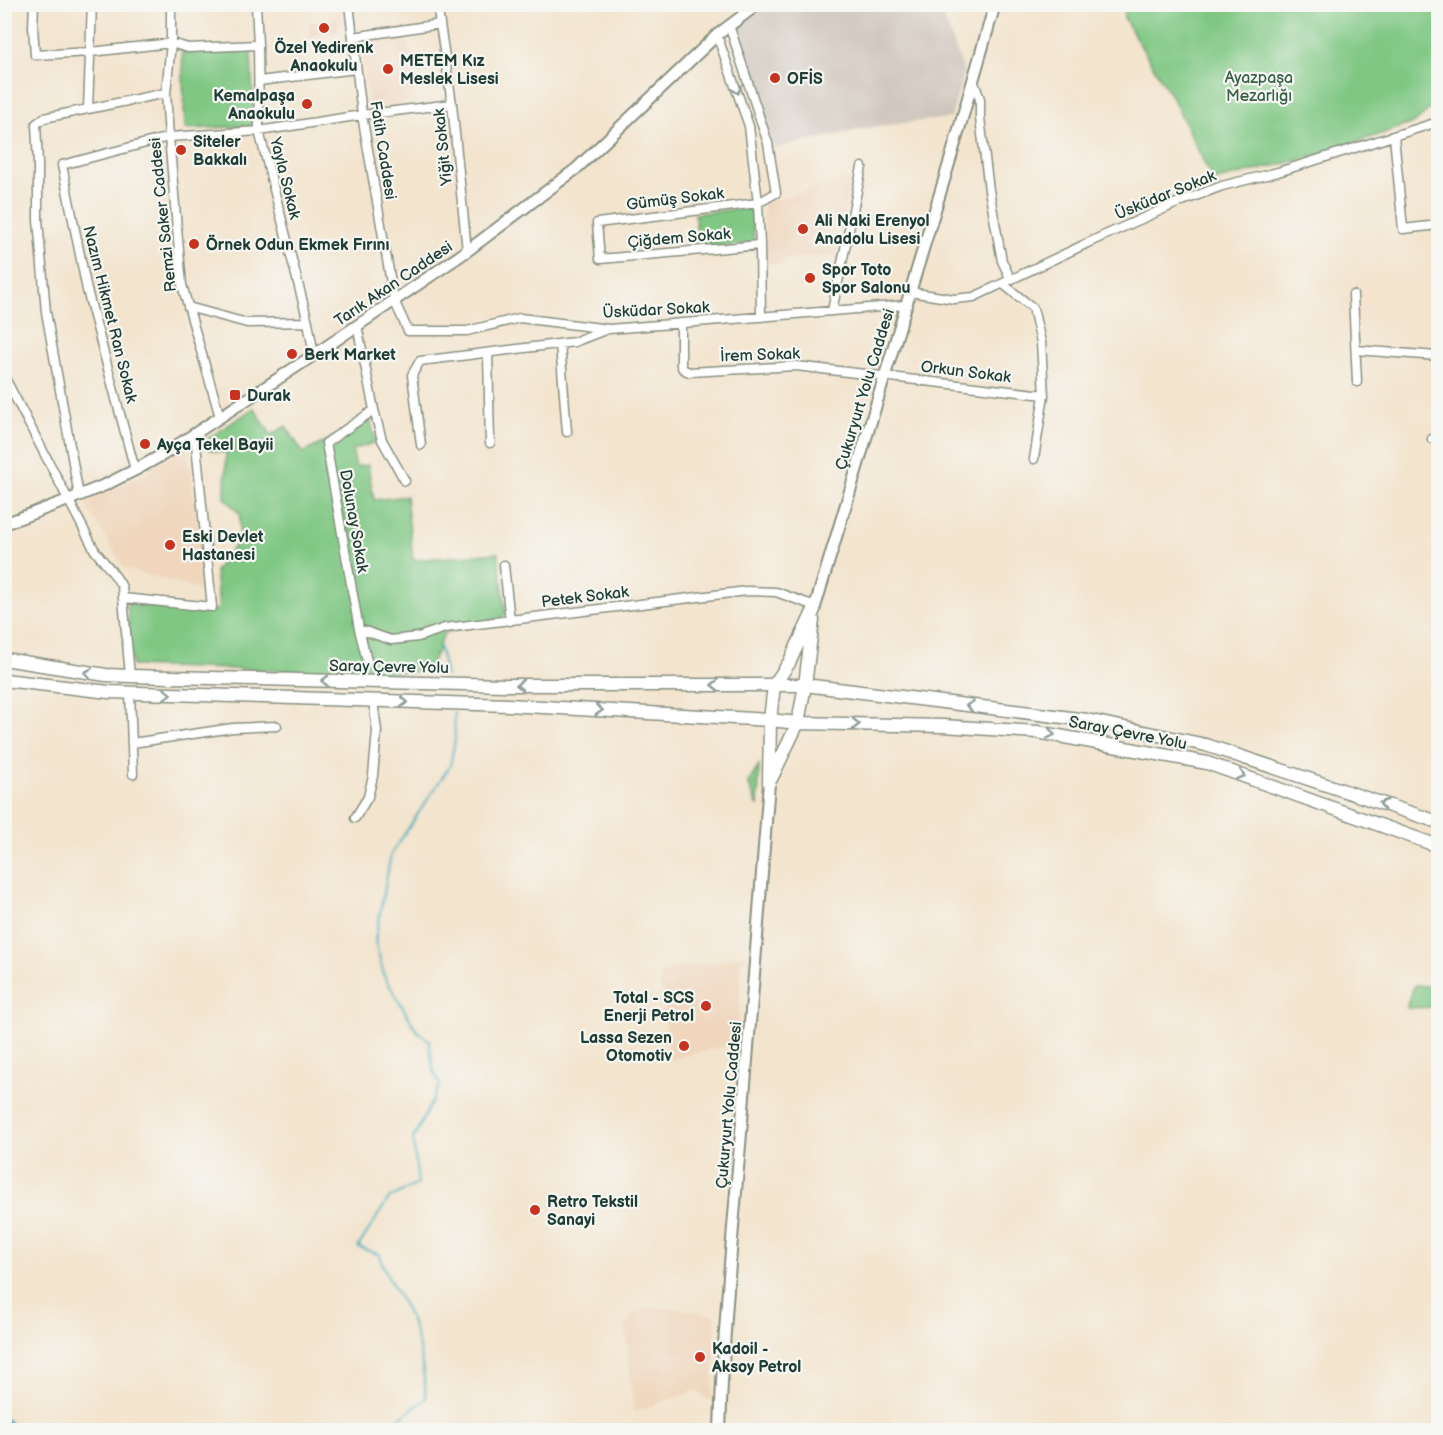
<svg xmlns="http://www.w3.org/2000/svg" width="1443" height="1435" font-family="'Balsamiq Sans',sans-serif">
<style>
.built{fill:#efd6bc}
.industrial{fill:#cdc2b9}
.green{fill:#7fc783;stroke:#4f825c;stroke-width:1.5}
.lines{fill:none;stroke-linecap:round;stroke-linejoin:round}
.stream{stroke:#3baab9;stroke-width:2}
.river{stroke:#3baab9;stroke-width:14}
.minor-casing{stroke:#899081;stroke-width:11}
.major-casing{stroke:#899081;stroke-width:14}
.highway-casing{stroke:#899081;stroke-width:15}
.minor{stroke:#fff;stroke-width:8}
.major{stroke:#fff;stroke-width:10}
.highway{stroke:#fff;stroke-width:12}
.oneway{stroke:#8f9e9a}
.poi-dot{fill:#c8321e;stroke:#f6f6f2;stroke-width:2}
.labels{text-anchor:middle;stroke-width:4.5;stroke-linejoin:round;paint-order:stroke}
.poi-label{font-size:16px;font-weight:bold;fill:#1f3d34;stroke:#f6f6f2;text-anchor:start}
.park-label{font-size:16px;fill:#376048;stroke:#f6f6f2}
.street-label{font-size:16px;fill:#1f3d34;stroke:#f6f6f2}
</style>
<rect width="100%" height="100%" fill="#f6f6f2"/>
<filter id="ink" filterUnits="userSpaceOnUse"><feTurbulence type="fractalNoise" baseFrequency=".0167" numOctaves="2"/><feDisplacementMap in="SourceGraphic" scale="12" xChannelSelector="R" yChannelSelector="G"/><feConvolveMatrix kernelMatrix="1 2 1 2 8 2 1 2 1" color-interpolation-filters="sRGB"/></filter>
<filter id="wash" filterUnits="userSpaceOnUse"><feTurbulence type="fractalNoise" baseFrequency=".008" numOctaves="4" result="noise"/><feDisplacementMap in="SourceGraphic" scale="24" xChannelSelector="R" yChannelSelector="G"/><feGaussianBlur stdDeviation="1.35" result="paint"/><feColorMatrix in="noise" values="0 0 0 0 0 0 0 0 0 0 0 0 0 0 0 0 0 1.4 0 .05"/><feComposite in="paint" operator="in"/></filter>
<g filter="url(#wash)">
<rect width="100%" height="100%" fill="#f3e4ce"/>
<path class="built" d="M338,18L339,32L310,37L309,23Z
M406,27L416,103L370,110L359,34Z
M851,178L838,255L783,260V264H767L763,203Z
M187,445L207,592L124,568L85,503L139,476Z
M748,955L741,964L738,1042L670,1060L659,972Z
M645,1308H675L716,1315L712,1401L695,1391L634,1412L625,1328L633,1314Z"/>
<path class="industrial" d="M769,5H939L964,72L951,118L878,126L774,148L734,28Z"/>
<path class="green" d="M1125,4L1438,5V100L1416,122L1319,155L1213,181L1173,99L1124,18Z
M251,50L254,126L185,129L182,52Z
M752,207L754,243L698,249L695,214Z
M254,408L271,435L286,426L303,453L370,419L376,442L352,450L356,467L368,465L374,500L406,496L413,560L498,553L506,613L503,617L444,633L436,655L426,671L370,673L132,666L127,602L166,609L216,610L219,608L215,571L239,540L240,514L225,498L226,453L211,450L200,444Z
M759,766L758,807L748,783Z
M1415,985L1438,987V1007L1407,1008L1408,1001Z"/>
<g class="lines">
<path class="stream" d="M439,645L446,676
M383,1430L426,1399C424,1371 420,1340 408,1314C399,1294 385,1277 380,1255L358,1247L389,1198L418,1184L413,1139L440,1085L433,1069L429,1040L417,1031L384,976L375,940L391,854L450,766L455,740L454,712"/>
<path class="river" d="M4,1425L8,1430"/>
</g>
</g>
<g filter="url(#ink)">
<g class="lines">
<defs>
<path id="minor" d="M34,4L33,27L35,55L91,52L171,43L188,48L258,45
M171,4V43L166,93L169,137L182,285L220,417
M256,4L258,45L259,131L308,322L314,355
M349,4L362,115L394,300L408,331H467L520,318L609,329L906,305
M437,4L452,104L467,251
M729,25L768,143L776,193L758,203L597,223L600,259L760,245
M717,35L749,126L758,203L760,245L761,317
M353,37L440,24
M973,80L980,99V118L989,190L1002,261L1011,280
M259,81L356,69
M88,109L92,4
M1394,136L1403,229L1438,225
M1003,284L1033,308L1041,342L1044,395L1034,459
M910,292L954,299L974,297L1094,240L1177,203L1222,186L1278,172L1438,122
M1353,295L1357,382
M188,307L247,323L308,322
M832,311L862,167
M681,323V365L683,369L689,372L796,366L1044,395
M357,325L374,410L382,440L405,481
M560,344L567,432
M1356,350L1438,356
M488,353L490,443
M4,376L94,549C103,562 115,573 122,587L130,676
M1432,439L1438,438
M421,445L412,375L420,361L574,342L605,330
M135,470L87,290L62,165L169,137L259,131L362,115L452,104
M79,496L46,312L38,220V164L36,124L44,118L166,93
M504,565L510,621
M123,598L212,607L195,434
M359,629L391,640L418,637L445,628L747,591L776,592L815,606
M367,661L359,629L326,443L374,410
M130,692L133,774
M132,743L233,728L277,726
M355,818L368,797L373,776L377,731L373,701"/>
<path id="major" d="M4,524L68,500L105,485L135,470L164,454L314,355L467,251L576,169L717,35L758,4
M814,610L951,157L995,4
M720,1430C723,1335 732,1240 740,1145C750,1024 760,904 769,783"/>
<path id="highway" d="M4,659L106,675L130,676L506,685H805L1087,720L1206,745L1438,822
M4,680L109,692L508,705L770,720L798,723L943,726L1037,732L1207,763L1438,846
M771,779L798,723L805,685L813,620
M769,783L770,720L774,685L789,663L814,610"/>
</defs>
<use href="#minor" class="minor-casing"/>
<use href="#major" class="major-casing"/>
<use href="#highway" class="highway-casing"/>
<use href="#minor" class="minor"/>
<use href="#major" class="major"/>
<use href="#highway" class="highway"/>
</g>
<defs><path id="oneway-chevron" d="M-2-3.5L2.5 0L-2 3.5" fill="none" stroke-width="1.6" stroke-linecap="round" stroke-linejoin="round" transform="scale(1.5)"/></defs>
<g class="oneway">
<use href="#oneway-chevron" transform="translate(737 90) rotate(70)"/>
<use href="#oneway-chevron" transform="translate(88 673) rotate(-170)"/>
<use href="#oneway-chevron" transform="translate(325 681) rotate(-179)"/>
<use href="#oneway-chevron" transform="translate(520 685) rotate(180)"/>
<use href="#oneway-chevron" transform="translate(715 685) rotate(180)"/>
<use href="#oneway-chevron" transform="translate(167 694) rotate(2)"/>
<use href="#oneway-chevron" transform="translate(404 702) rotate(2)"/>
<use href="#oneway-chevron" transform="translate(970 706) rotate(-173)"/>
<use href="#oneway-chevron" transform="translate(599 710) rotate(3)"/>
<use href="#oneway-chevron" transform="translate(856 724) rotate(1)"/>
<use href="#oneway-chevron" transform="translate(1051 734) rotate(11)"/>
<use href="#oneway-chevron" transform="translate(1241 775) rotate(20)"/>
<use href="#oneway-chevron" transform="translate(1383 804) rotate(-162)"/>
</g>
</g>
<g class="poi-dot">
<circle cx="324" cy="28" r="6"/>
<circle cx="388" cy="69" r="6"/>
<circle cx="775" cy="78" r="6"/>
<circle cx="307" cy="104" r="6"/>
<circle cx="181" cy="150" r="6"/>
<circle cx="803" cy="229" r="6"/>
<circle cx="194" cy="244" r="6"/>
<circle cx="810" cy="278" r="6"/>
<circle cx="292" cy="354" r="6"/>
<rect x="229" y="389" width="12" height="12" rx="3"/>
<circle cx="145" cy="444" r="6"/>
<circle cx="170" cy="545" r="6"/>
<circle cx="706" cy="1006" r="6"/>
<circle cx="684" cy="1046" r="6"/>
<circle cx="535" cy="1210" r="6"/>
<circle cx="700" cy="1357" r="6"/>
</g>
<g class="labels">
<g class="poi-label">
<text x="324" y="53" text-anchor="middle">Özel Yedirenk<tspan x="324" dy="18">Anaokulu</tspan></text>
<text x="400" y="66">METEM Kız<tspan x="400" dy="18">Meslek Lisesi</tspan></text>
<text x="787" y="84">OFİS</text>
<text x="295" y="101" text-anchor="end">Kemalpaşa<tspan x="295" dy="18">Anaokulu</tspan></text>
<text x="193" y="147">Siteler<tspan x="193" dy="18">Bakkalı</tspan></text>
<text x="815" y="226">Ali Naki Erenyol<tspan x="815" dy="18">Anadolu Lisesi</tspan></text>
<text x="206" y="250">Örnek Odun Ekmek Fırını</text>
<text x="822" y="275">Spor Toto<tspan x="822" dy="18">Spor Salonu</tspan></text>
<text x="304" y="360">Berk Market</text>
<text x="247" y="401">Durak</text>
<text x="157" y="450">Ayça Tekel Bayii</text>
<text x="182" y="542">Eski Devlet<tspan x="182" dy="18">Hastanesi</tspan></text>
<text x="694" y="1003" text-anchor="end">Total - SCS<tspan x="694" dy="18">Enerji Petrol</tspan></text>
<text x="672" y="1043" text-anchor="end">Lassa Sezen<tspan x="672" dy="18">Otomotiv</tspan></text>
<text x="547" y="1207">Retro Tekstil<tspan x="547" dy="18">Sanayi</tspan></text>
<text x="712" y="1354">Kadoil -<tspan x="712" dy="18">Aksoy Petrol</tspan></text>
</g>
<g class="park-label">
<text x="1259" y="83">Ayazpaşa<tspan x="1259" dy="18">Mezarlığı</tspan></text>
</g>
<g class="street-label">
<text transform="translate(442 147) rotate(-96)" y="6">Yiğit Sokak</text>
<text transform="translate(384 150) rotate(81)" y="6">Fatih Caddesi</text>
<text transform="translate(286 178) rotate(76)" y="6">Yayla Sokak</text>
<text transform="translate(1165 194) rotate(-22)" y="6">Üsküdar Sokak</text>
<text transform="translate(675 198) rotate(-7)" y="6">Gümüş Sokak</text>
<text transform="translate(162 215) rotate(-96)" y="6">Remzi Saker Caddesi</text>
<text transform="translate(679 237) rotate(-5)" y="6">Çiğdem Sokak</text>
<text transform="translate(393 283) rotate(-34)" y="6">Tarık Akan Caddesi</text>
<text transform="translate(656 309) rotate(-3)" y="6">Üsküdar Sokak</text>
<text transform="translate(111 314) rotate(76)" y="6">Nazım Hikmet Ran Sokak</text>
<text transform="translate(760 354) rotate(-2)" y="6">İrem Sokak</text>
<text transform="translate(966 371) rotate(7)" y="6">Orkun Sokak</text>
<text transform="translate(864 389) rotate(-73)" y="6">Çukuryurt Yolu Caddesi</text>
<text transform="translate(355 521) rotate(80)" y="6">Dolunay Sokak</text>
<text transform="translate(585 596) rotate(-7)" y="6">Petek Sokak</text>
<text transform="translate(389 666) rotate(1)" y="6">Saray Çevre Yolu</text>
<text transform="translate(1128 732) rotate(11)" y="6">Saray Çevre Yolu</text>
<text transform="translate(728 1105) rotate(-85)" y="6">Çukuryurt Yolu Caddesi</text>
</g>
</g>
<rect width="1443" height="1435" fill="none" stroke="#f6f6f2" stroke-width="24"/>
</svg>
